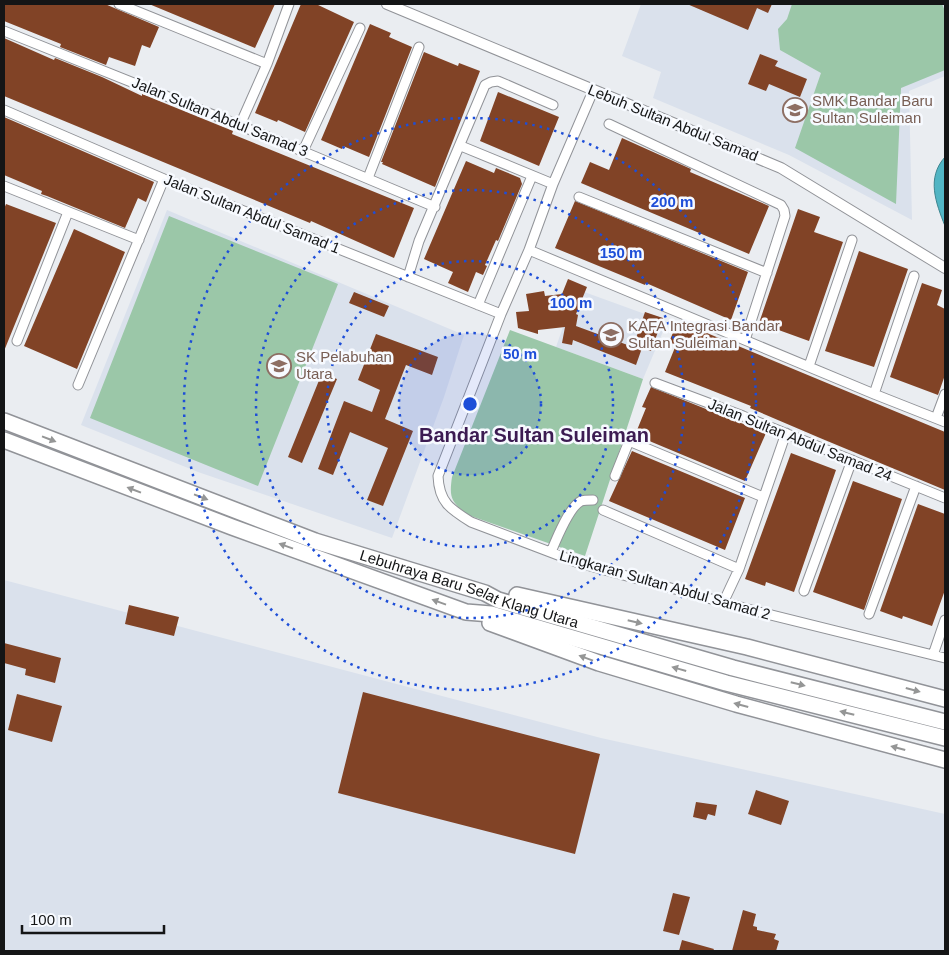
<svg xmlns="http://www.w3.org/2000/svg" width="949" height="955" font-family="Arial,sans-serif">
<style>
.built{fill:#dae1ec}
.green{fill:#9bc7a8}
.water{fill:#51b5c4;stroke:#3f8590}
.building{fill:#814326}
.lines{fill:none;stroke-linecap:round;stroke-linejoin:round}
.minor-casing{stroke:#919398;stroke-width:11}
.tertiary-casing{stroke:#919398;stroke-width:12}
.motorway-casing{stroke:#919398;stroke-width:18}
.minor{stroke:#fff;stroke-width:9}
.tertiary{stroke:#fff;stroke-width:10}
.motorway{stroke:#fff;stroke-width:15}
.oneway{fill:#959696}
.ring{fill:none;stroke:#1d4ed8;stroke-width:2.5;stroke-dasharray:2.5 5}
.labels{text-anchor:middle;stroke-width:5;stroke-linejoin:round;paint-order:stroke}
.education-label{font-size:15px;fill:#785e54;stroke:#f7faff;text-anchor:start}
.street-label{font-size:15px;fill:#141516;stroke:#f7faff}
.district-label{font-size:20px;font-weight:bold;fill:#3c1b52;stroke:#f7faff}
.centre{fill:#1d4ed8;stroke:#f7faff;stroke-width:2.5}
.ring-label{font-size:15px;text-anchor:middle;font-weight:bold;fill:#1d4ed8;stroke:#f7faff;stroke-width:5;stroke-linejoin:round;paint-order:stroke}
</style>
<rect width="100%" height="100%" fill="#eaedf1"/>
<path class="built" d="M641,4H945V76L909,91L912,220L789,155L653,98L661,72L622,56Z
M167,210L464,335L444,397L392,538L198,472L81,425Z
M576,289L667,322L643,379L556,347Z
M4,580L601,738L945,814V951H4Z"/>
<path class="green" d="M792,4H942L945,11V70L901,88L896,204L795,148L821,73L780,50L778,29L787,19Z
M169,216L338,284L258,486L90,418Z
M510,330L643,379L585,556L468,515C451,502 449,498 452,477Z"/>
<path class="water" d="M945,157V226C936,203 926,178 945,157Z"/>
<path class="building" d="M4,4H105L159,27L150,48L142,45L135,66L109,57L106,65L60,47L61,44L4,21Z
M149,4H275L255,48Z
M301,4H316L354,22L305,132L278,120L277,122L255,113Z
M687,4H772L768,13L757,8L748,30Z
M370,24L391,33L389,37L412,47L369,157L343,146L342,149L321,140Z
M4,38L54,60L55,58L102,77L142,96V94L233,131L232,134L414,208L394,258L311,221L310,223L4,96Z
M424,52L458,66L459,63L480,71L435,187L382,164L383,162H381Z
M760,54L778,61L775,66L807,79L800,97L769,84L766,91L748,84Z
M498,92L559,117L539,166L480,141Z
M4,117L154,182L146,202L138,198L125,228L47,196L41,194L42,191L4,175Z
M622,138L691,169L690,172L769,206L749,254L581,183L590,162L609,170Z
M466,161L494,173L496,168L520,178L522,184L498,241L496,240L485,265L487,266L483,275L476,272L468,292L448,283L453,272L424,259Z
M575,201L748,272L731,320L646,283L645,285L555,248Z
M6,204L56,223L4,351V209Z
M798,209L820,217L814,232L843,242L809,341L759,323Z
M74,229L125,252L77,369L24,346Z
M859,251L908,269L874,367L825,351Z
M568,279L587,287L576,314L578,315L576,326L633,347L645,312L663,318L651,351L642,348L636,365L573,340L572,345L562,343L565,327L538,330V334L518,328L516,312L529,311L526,294L544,291L545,296L562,294Z
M922,283L942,290L937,305L945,309V375L938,395L890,377Z
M354,292L389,306L384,317L349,303Z
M678,321L945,432V490L820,438L750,408L751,406L665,372L676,345L669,342Z
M376,334L438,357L432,375L406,365L385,419L413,431L383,506L367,500L388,448L350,432L333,475L318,469L344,401L372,412L380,390L358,380Z
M322,373L337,379L302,463L288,457Z
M651,387L766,433L745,481L635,435L646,408L642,407Z
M632,451L745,498L725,550L609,501Z
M791,453L836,470L794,592L766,582L765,586L745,579Z
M853,481L902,499L864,610L813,592Z
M918,504L945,514V590L932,626L903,616L902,619L880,611Z
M129,605L179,617L174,636L125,624Z
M4,643L61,658L55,683L25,675L26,669L4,663Z
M363,692L600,754L575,854L338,793Z
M17,694L62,706L52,742L8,730Z
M756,790L789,801L781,825L748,814Z
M696,802L717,805L715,816L708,814L706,820L693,817Z
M673,893L690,897L679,935L663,931Z
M743,910L756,914L753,926L757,927V930L776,934L774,939L779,941L776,951H732Z
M682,940L714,949L713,951H679Z"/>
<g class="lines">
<defs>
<path id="minor" d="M119,4L267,64
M4,31L271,138L435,207
M593,91L553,184L529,250L501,314L438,476C439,502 450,509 471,522L579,563L759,612L945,658
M4,110L164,179L501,314
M609,124L781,205L784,210L785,216L745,340
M240,125L267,64L289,4
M461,146L553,184
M303,151L360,28
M368,178L419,47
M4,186L139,240
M579,197L767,273
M529,250L874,394L945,422
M408,277L419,241L485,85L491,82L498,81L553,105
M478,305L532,176
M17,341L68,212
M809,366L852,240
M655,383L743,416L945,498
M78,385L164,179
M874,394L914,276
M936,418L945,394
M615,476L629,441L763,497
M603,510L739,569
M551,552C556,540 569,507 581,501C584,500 589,500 593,500
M804,591L852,460
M723,603L739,569L786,433
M869,614L916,486
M933,655L945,620"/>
<path id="tertiary" d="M387,4L781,168L945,268"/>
<g id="motorway">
<path id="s1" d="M4,421L315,541L485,593L498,600L733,668L945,722"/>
<path d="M4,440L232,527L466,612L491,614L726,683L945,738"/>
<path d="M517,595L747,647L945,699"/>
<path d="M490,623L599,663L736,704L945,760"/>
</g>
</defs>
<use href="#minor" class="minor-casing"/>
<use href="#tertiary" class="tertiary-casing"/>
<use href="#motorway" class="motorway-casing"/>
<use href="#minor" class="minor"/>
<use href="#tertiary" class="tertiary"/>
<use href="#motorway" class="motorway"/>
</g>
<defs><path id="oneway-solid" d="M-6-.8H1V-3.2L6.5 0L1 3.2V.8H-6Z" transform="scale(1.25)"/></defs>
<g class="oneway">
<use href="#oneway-solid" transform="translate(49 439) rotate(21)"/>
<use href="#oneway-solid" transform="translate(134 490) rotate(-159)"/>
<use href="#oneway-solid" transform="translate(201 497) rotate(21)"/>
<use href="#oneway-solid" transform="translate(286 546) rotate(-160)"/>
<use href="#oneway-solid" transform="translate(439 602) rotate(-160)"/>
<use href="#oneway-solid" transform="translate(635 622) rotate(13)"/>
<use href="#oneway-solid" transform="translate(586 658) rotate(-160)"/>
<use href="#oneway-solid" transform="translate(679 669) rotate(-164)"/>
<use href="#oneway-solid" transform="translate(798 684) rotate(14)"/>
<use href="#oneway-solid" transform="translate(913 690) rotate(15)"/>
<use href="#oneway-solid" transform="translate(741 705) rotate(-165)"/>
<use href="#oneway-solid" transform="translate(847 713) rotate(-166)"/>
<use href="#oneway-solid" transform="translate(898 748) rotate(-165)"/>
</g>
<circle cx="470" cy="404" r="71" fill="#1d4ed8" fill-opacity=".12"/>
<g class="ring">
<circle cx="470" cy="404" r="71"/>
<circle cx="470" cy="404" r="143"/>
<circle cx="470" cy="404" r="214"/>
<circle cx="470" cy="404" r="286"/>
</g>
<defs>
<symbol id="school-ring" viewBox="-11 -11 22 22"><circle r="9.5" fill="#f7faff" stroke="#8d6e63" stroke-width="1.5"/><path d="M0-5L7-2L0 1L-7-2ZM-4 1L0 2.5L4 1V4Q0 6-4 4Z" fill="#8d6e63"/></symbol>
</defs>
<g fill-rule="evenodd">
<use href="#school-ring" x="781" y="96" width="28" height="28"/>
<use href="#school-ring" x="597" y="321" width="28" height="28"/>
<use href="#school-ring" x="265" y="352" width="28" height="28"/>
</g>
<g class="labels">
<g class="education-label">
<text x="812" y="106">SMK Bandar Baru<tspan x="812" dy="17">Sultan Suleiman</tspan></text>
<text x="628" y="331">KAFA Integrasi Bandar<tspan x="628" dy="17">Sultan Suleiman</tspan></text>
<text x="296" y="362">SK Pelabuhan<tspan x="296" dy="17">Utara</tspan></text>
</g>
<g class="street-label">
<text transform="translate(220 117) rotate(22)" y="5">Jalan Sultan Abdul Samad 3</text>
<text transform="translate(673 123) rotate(22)" y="5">Lebuh Sultan Abdul Samad</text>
<text transform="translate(252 214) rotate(22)" y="5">Jalan Sultan Abdul Samad 1</text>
<text transform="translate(800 440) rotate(22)" y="5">Jalan Sultan Abdul Samad 24</text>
<text transform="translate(665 585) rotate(16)" y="5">Lingkaran Sultan Abdul Samad 2</text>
<text dy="5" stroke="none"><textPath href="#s1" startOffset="495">Lebuhraya Baru Selat Klang Utara</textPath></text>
</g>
<g class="district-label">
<text x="534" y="442">Bandar Sultan Suleiman</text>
</g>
</g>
<circle cx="470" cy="404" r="8" class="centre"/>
<g class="ring-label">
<text x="672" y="207">200 m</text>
<text x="621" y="258">150 m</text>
<text x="571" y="308">100 m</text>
<text x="520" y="359">50 m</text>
</g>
<rect width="949" height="955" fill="none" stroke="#141516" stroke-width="10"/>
<path d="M22 925v8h142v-8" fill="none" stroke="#141516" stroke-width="2.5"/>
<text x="30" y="925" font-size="15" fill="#141516" stroke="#f7faff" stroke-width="4" paint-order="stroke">100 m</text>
</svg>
